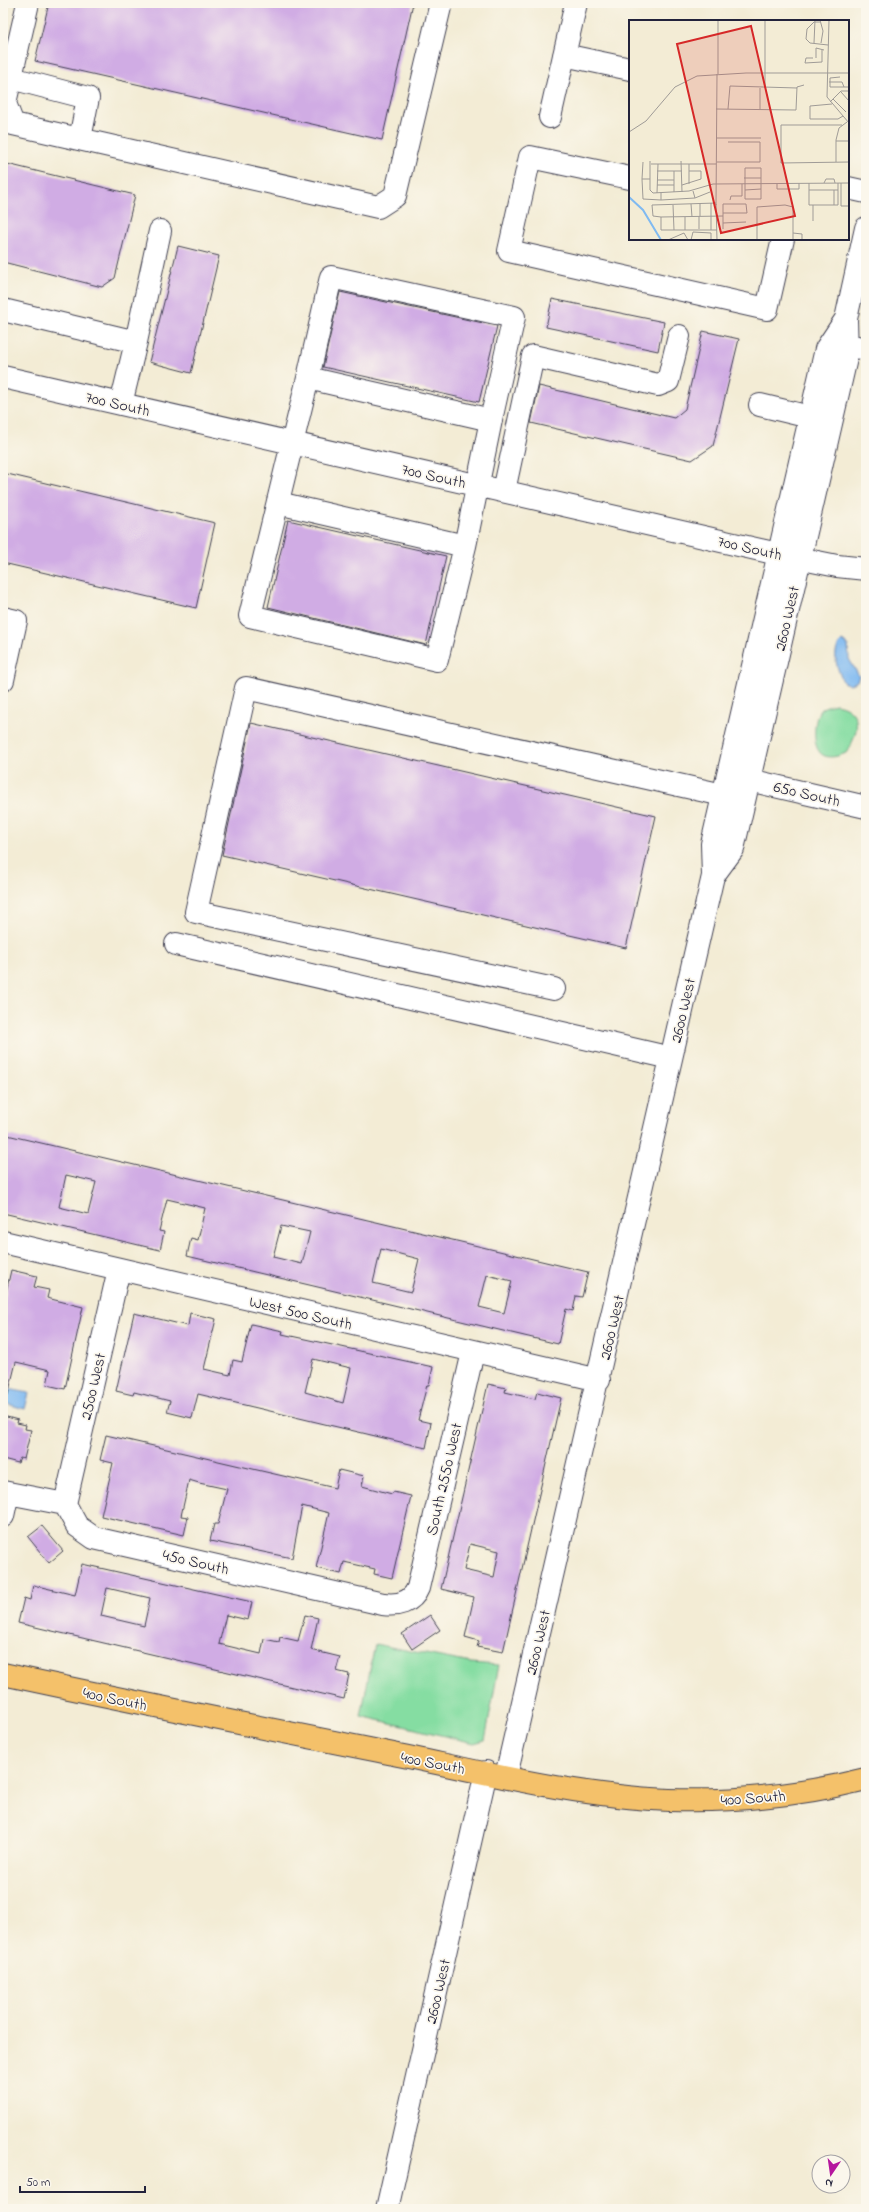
<svg xmlns="http://www.w3.org/2000/svg" width="869" height="2212" font-family="'Indie Flower',sans-serif">
<style>
.green{fill:#85dda2;stroke:#54806e}
.water{fill:#80baf1;stroke:#516e96}
.building{fill:#d0ace4;fill-rule:evenodd}
.lines{fill:none;stroke-linecap:round;stroke-linejoin:round}
.minor-casing{stroke:#414052;stroke-width:24}
.major-casing{stroke:#414052;stroke-width:24}
.minor{stroke:#fff;stroke-width:22}
.major{stroke:#f4c16a;stroke-width:22}
.labels{text-anchor:middle;stroke-width:3.5;stroke-linejoin:round;paint-order:stroke}
.street-label{font-size:16px;fill:#22223b;stroke:#fbf7ec}
.inset-river{fill:none;stroke:#80baf1;stroke-width:2}
.inset-road{fill:none;stroke:#9f9b97;stroke-width:1}
.view{fill:#d62828;fill-opacity:0.15;stroke:#d62828;stroke-width:2}
.inset-edge{fill:none;stroke:#22223b;stroke-width:2}
</style>
<rect width="100%" height="100%" fill="#fbf7ec"/>
<filter id="ink" filterUnits="userSpaceOnUse"><feTurbulence type="fractalNoise" baseFrequency=".025" numOctaves="2"/><feDisplacementMap in="SourceGraphic" scale="8" xChannelSelector="R" yChannelSelector="G"/><feConvolveMatrix kernelMatrix="1 2 1 2 8 2 1 2 1" color-interpolation-filters="sRGB"/></filter>
<filter id="wash" filterUnits="userSpaceOnUse"><feTurbulence type="fractalNoise" baseFrequency=".012" numOctaves="4" result="noise"/><feDisplacementMap in="SourceGraphic" scale="16" xChannelSelector="R" yChannelSelector="G"/><feGaussianBlur stdDeviation="0.9" result="paint"/><feColorMatrix in="noise" values="0 0 0 0 0 0 0 0 0 0 0 0 0 0 0 0 0 1.4 0 .05"/><feComposite in="paint" operator="in"/></filter>
<g filter="url(#wash)">
<rect width="100%" height="100%" fill="#f3ecd5"/>
<path class="green" d="M836,704C864,709 859,734 846,753C821,764 813,751 815,726C816,721 817,713 821,709C825,706 831,705 836,704Z
M375,1644L471,1663L499,1665L485,1740L474,1743L361,1716Z"/>
<path class="water" d="M842,641L848,645L849,659L859,676L857,681L850,685L843,682C838,670 830,652 842,641Z
M3,1388L29,1393L25,1409L3,1403Z"/>
<g id="blocks">
<path class="building" d="M49,3H413L382,140L35,61Z
M3,163L135,195L115,278L102,287L3,262Z
M178,246L219,256L191,373L149,362Z
M340,292L497,326L479,402L323,367Z
M552,299L664,322L658,351L546,327Z
M703,331L739,339L713,446L692,460L531,423L539,386L674,418L685,409Z
M3,473L215,523L196,608L3,563Z
M288,520L446,556L426,645L268,607Z
M251,723L656,816L626,948L222,855Z
M3,1134L588,1272L582,1297L576,1296L573,1311L566,1309L558,1344L187,1256L191,1238L198,1240L205,1208L167,1199L159,1231L164,1232L160,1250L3,1213ZM66,1175L96,1182L88,1214L59,1207ZM281,1226L310,1232L302,1264L273,1257ZM381,1249L419,1259L411,1292L373,1283ZM487,1275L512,1281L504,1313L479,1307Z
M11,1270L37,1276L34,1287L49,1290L47,1298L83,1307L65,1389L47,1385L50,1370L16,1362L8,1395L3,1394V1306Z
M134,1313L188,1326L190,1313L216,1319L204,1369L230,1375L233,1360L242,1362L251,1324L283,1331L282,1334L433,1367L429,1385H427L418,1420L431,1423L426,1448L198,1394L192,1418L167,1412L170,1401L134,1392L133,1395L116,1391ZM313,1359L351,1368L343,1403L305,1392Z
M488,1384L506,1388L505,1392L535,1399L537,1392L561,1398L503,1652L477,1647L479,1641L465,1637L474,1597L441,1589ZM470,1544L499,1551L494,1577L464,1570Z
M3,1416L18,1420L17,1423L26,1425L25,1429L31,1430L24,1459L20,1458L18,1463L3,1459Z
M106,1435L335,1488L339,1470L364,1476L362,1486L392,1494L393,1492L411,1496L392,1578L374,1574L375,1569L344,1562L341,1574L316,1568L329,1513L302,1506L292,1558L210,1541L214,1524H218L227,1489L199,1483L189,1480L181,1516L188,1517L184,1535L101,1516L113,1463L100,1460Z
M42,1526L63,1551L49,1563L28,1537Z
M82,1564L252,1602L248,1620L226,1615L219,1644L261,1654L264,1639L279,1642L280,1637L298,1641L305,1615L318,1618L311,1650L340,1657L336,1671L349,1674L344,1699L18,1623L24,1598L30,1600L33,1585L75,1595ZM107,1588L150,1598L144,1626L101,1616Z
M430,1615L440,1630L412,1649L402,1634Z"/>
</g>
</g>
<g filter="url(#ink)">
<use href="#blocks" fill-opacity="0" stroke="#414052" stroke-width="1"/>
<g class="lines">
<defs>
<path id="minor" d="M28,3L5,103L13,124L378,207L395,196L441,3
M564,55L630,69
M11,78L88,98L80,139
M550,117L576,3
M630,178L530,157L509,251L767,309L783,239
M848,188L866,192
M3,310L136,342L121,404
M136,342L160,231
M848,345L866,349
M3,377L778,554L837,566L866,569
M308,378L491,420L465,546L437,660L250,616Z
M308,378L331,277L514,317L491,420
M760,405L810,417
M504,491L533,356L658,385L668,381L679,336
M278,503L465,546
M3,618L16,621L3,680
M749,780L866,807
M713,876L733,849L847,354L846,319L866,228
M176,944L671,1058
M554,989L196,912L246,688L723,795
M3,1242L599,1380
M3,1492L65,1504L77,1526L94,1538L383,1604C397,1606 412,1603 418,1588L473,1352
M65,1504L119,1269
M3,1516L8,1493
M506,1776L713,876L712,844L826,349L846,319
M387,2209L486,1772"/>
<path id="major" d="M3,1674C128,1701 253,1726 379,1751C474,1770 572,1796 669,1800C736,1802 802,1795 866,1779"/>
</defs>
<use href="#minor" class="minor-casing"/>
<use href="#major" class="major-casing"/>
<use href="#minor" class="minor"/>
<use href="#major" class="major"/>
</g>
</g>
<g class="labels">
<g class="street-label">
<text transform="translate(118 403) rotate(13)" y="6">700 South</text>
<text transform="translate(434 475) rotate(13)" y="6">700 South</text>
<text transform="translate(750 547) rotate(13)" y="6">700 South</text>
<text transform="translate(786 618) rotate(-77)" y="6">2600 West</text>
<text transform="translate(807 793) rotate(13)" y="6">650 South</text>
<text transform="translate(682 1010) rotate(-77)" y="6">2600 West</text>
<text transform="translate(301 1312) rotate(13)" y="6">West 500 South</text>
<text transform="translate(611 1327) rotate(-77)" y="6">2600 West</text>
<text transform="translate(92 1386) rotate(-77)" y="6">2500 West</text>
<text transform="translate(443 1479) rotate(-77)" y="6">South 2550 West</text>
<text transform="translate(196 1561) rotate(13)" y="6">450 South</text>
<text transform="translate(537 1642) rotate(-77)" y="6">2600 West</text>
<text transform="translate(115 1698) rotate(12)" y="6">400 South</text>
<text transform="translate(433 1762) rotate(11)" y="6">400 South</text>
<text transform="translate(753 1797) rotate(-4)" y="6">400 South</text>
<text transform="translate(437 1991) rotate(-77)" y="6">2600 West</text>
</g>
</g>
<g transform="translate(629 20)">
<rect width="220" height="220" fill="#f3ecd5"/>
<path class="inset-river" d="M0,177L14,190L32,220"/>
<path class="inset-road" d="M89,0V54M191,0L194,11L192,23M200,0L198,77L220,103M191,2H185L178,9L177,19L181,23L199,25M185,23L186,0M184,38H177L176,43L193,42V30M187,38V28L195,30M211,57L201,58V67H215M200,62H213L215,67H220M131,68V89M136,68V0M212,72L220,81M204,79L217,92M201,82L212,71H220M203,84L181,86V99H209L214,96M87,89L167,90L168,67L175,65M99,89L101,66L168,68M213,105H152V143L220,142M0,112L17,101L46,67L68,56L117,53H220M88,118H132M207,121H220M21,141V170L24,173L60,171L84,164L220,163M52,141L53,172M88,142H131V122H99M207,142V120L210,108L218,102M22,144H87M60,144V164M116,148H132V169L116,170ZM28,151H45M115,158H132M13,159L14,142M21,159H13L14,179L32,180M28,160H45M180,163V170H209M195,163L197,159H205L206,163M212,163V186H220M148,164V169H170V163M28,165H45M53,165L72,159V151H60M116,170V179H132V169M180,170V185H184M64,171L66,178L81,172M32,172V180L66,178M45,172V151H53M28,173L29,144M101,180L102,176H113V164M71,183V196M82,183V210M62,184L63,197M87,184L88,220M44,185L45,210M87,185L88,54M205,185H209V163M94,193H118L117,184H94V196M70,196V209M32,197L24,196L23,185L87,183M56,197V210M184,201V185H205V170M94,203L117,202M88,210H32V197L94,196V209M164,213L173,214V220M39,220L55,213L59,220M62,220L64,212L82,213V220M128,220V187L156,185L164,187V220"/>
<path class="view" d="M122,6L166,196L92,213L48,24Z"/>
<rect width="220" height="220" class="inset-edge"/>
</g>
<rect width="869" height="2212" fill="none" stroke="#fbf7ec" stroke-width="16"/>
<g transform="translate(831 2174) rotate(193)"><circle r="19" fill="#fbf7ec" stroke="#a4a2a5"/>
<path d="M0-3L7 15L0 10L-7 15Z" fill="#b5179e"/>
<text y="-6" font-size="11" font-weight="bold" text-anchor="middle" fill="#22223b">N</text>
</g>
<path d="M20 2186v6h125v-6" fill="none" stroke="#22223b" stroke-width="2"/>
<text x="26" y="2186" font-size="12" fill="#22223b" stroke="#fbf7ec" stroke-width="3" paint-order="stroke">50 m</text>
</svg>
